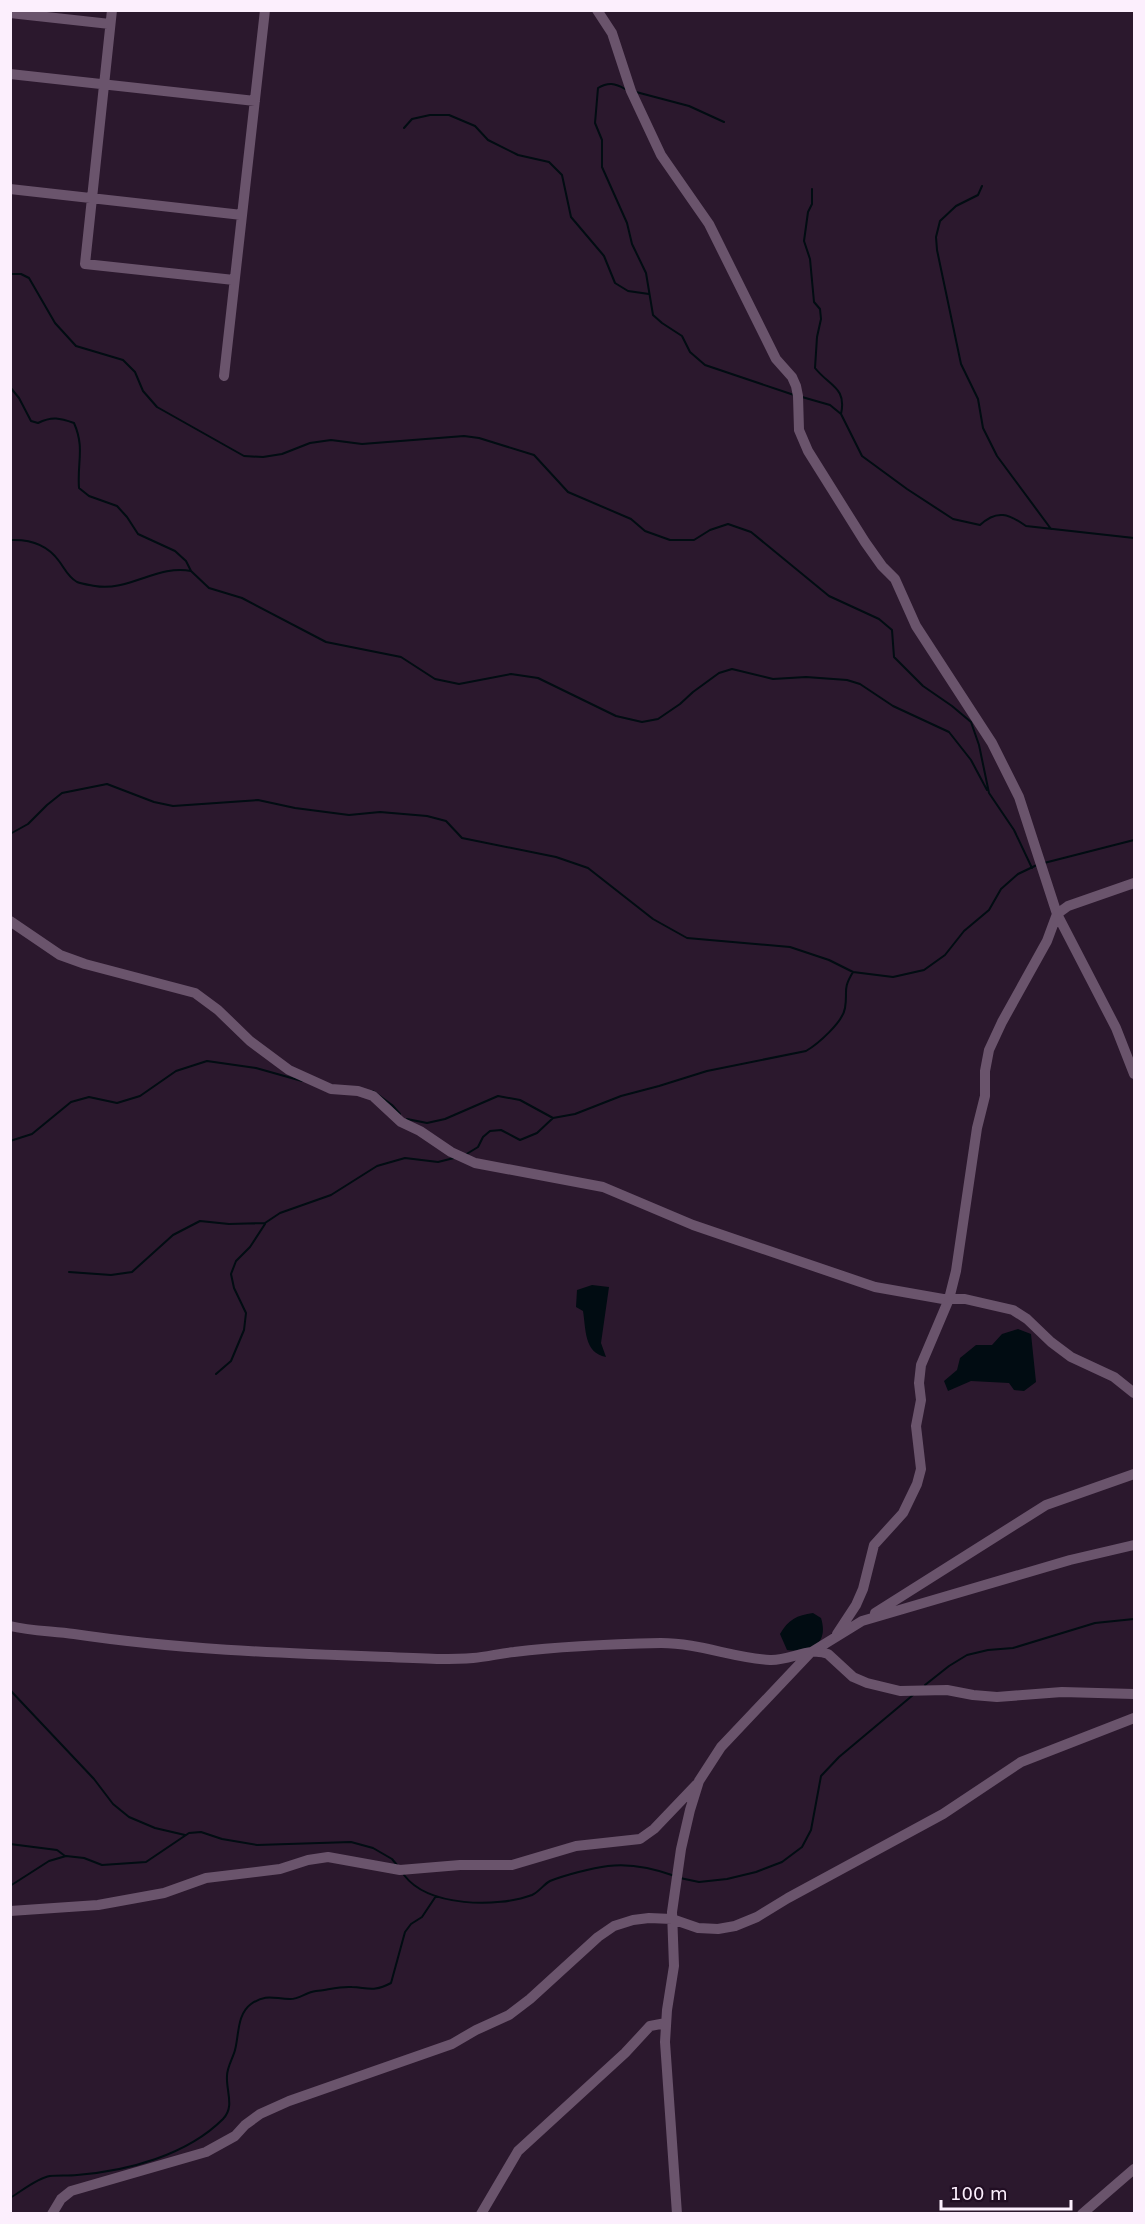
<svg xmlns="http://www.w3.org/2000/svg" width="1145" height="2224" font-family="'DejaVu Sans',sans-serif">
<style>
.water{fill:#010c12}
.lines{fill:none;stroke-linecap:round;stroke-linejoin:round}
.stream{stroke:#010c12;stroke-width:2}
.minor{stroke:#6a546c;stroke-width:10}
</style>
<rect width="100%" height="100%" fill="#2b182d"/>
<path class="water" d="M592,1285L609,1287L601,1343L606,1357C584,1353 586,1329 583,1311L576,1307L577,1290Z
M1018,1329L1031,1334L1036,1382L1024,1391L1014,1390L1009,1383L971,1381L948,1391L944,1381L957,1370L960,1358L976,1345H992L1002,1334Z
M813,1613L821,1618C829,1644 811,1653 787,1650L780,1634C788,1620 797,1615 813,1613Z"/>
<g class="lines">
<path class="stream" d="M625,89C615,83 608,82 598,88L595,123L602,140V167L627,223L632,244L646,273L653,315L662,323L682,336L690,352L705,365L794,395
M636,92L689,106L724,122
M404,128L412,119L430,115H449L475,126L488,140L518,155L549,162L562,175L571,217L604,256L615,283L628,291L649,294
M982,186L978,195L956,206L940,221L936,237L937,250L961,364L978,399L983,428L997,456L1051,529
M812,189V204L808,212L804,241L810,259L814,302L820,309L821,319L817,337L815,368C829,386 847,387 841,414
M10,274H21L29,278L55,323L76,346L123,360L135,372L143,391L157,407L244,456L263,457L282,454L310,443L331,440L362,444L464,436L479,438L534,455L568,492L631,519L645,531L670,540H694L710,530L728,524L751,532L829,596L879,619L892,630L894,657L923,686L952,706L971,722L979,745L989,793L1014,830L1032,868
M10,387L19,398L31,421L38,423C52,416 60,418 74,423C85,448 77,462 79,488L89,496L117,506L127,517L138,534L175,551L186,561L191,571L209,588L242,598L326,642L401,657L435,679L459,684L511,674L538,678L616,716L642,722L658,719L680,704L693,692L719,673L732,669L773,679L806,677L847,680L860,684L893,706L949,732L971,760L987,790
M802,397L830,405L841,414L862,456L907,489L953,519L980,525C997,509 1009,514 1026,526L1134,538
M10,540C30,539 47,544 59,561C65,569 68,577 77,582C82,584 90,585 95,586C128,592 159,564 191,571
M10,834L28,824L47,805L62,793L107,784L154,802L173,806L258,800L295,808L349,815L380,812L427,816L446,821L462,838L556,857L588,868L653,919L687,938L790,947L829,960L853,972L893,977L924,970L945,955L964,931L989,910L1001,889L1018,874L1039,864
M1044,863L1134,840
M373,1091L392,1105L400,1114
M407,1119L427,1123L445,1119L498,1096L520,1100L553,1118L575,1114L621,1096L659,1086L707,1071L806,1051C818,1044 843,1022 845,1008C848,991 842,990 853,972
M10,1141L32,1134L71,1102L89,1097L117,1103L140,1096L176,1071L207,1061L256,1068L302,1081
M465,1155L478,1147L483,1137L490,1131L501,1130L520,1140L537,1133L553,1118
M69,1272L111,1275L132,1272L173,1235L200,1221L229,1224L265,1223L280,1213L331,1195L377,1166L405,1158L438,1162L454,1158
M216,1374L231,1361L244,1330L246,1313L234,1288L231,1274L236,1261L250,1247L265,1224
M925,1685L949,1666L967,1655L988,1650L1013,1648L1095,1623L1134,1619
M10,1690L94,1779L113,1804L129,1817L155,1828L185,1835
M10,1844L57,1850L65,1856
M404,1875C428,1907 497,1908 532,1895C539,1892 544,1884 550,1881C565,1875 592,1868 608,1866C631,1863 653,1868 675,1876
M680,1878L699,1882L727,1879L756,1872L782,1862L802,1847L811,1830L821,1776L839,1757L913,1695
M10,1886L49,1861L66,1856L84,1858L102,1865L146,1862L189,1833L201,1832L222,1839L257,1845L351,1842L373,1848L392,1859L397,1865
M10,2198C22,2191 37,2178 50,2176C59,2175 68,2176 77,2175C128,2171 187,2155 223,2119C235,2107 226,2091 227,2076C227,2067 233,2058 235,2050C239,2035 237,2014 251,2004C267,1993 274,1999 290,1999C300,1999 306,1992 316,1991C327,1990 340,1986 352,1987C369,1988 374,1992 391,1983L405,1932L411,1924L422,1917L436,1896"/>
<path class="minor" d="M112,10L85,264L234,280
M597,10L612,33L631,91L661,155L709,224L776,359L792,377L796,386L798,396L799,430L808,451L865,542L882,566L895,579L916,626L992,743L1019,797L1057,914L1116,1028L1134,1074
M10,13L110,24
M10,74L255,101
M10,189L242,215
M224,376L265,10
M10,921L60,955L85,964L195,993L218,1010L250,1041L289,1070L331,1089L358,1091L373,1096L401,1122L420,1131L451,1152L475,1163L603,1187L693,1225L875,1287L943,1299H965L1013,1310L1027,1319L1051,1342L1071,1357L1114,1377L1134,1393
M875,1613L1046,1505L1134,1474
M10,1626C31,1631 52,1631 74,1634C194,1652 315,1654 437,1659C449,1659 461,1659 473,1658C487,1657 501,1653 514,1652C563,1646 613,1644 661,1643C699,1643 734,1658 770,1660C790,1661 810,1646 828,1654L853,1677L867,1683L900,1691L947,1690L973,1695L997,1697L1062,1692L1134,1694
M837,1634L856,1605L863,1589L874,1545L903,1513L917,1484L921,1469L916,1426L921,1400L919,1383L921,1365L949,1299L956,1271L977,1128L985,1096V1071L989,1050L1002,1022L1047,941L1057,914L1068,906L1134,883
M10,1911L98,1905L164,1893L206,1878L280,1869L308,1860L328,1857L400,1870L460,1865H512L576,1846L640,1839L654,1829L697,1784
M52,2214L61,2199L71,2191L206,2152L235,2136L245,2125L260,2114L289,2101L452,2044L476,2030L509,2015L530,1999L598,1937L614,1926L633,1920L649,1918L672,1919L698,1928L718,1929L735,1926L757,1917L788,1898L943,1814L1021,1762L1134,1718
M481,2214L518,2151L625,2053L650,2026L666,2023
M677,2214L665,2042L667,2010L674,1966L672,1912L681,1849L690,1810L699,1781L721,1747L810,1653L862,1621L1070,1560L1134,1545
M1082,2214L1134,2169"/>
</g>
<rect width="1145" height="2224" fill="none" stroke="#fceffd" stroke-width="24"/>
<path d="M941 2200v9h130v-9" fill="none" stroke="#fceffd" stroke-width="3"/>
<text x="950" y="2200" font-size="18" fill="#fceffd" stroke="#210e23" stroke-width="4.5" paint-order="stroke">100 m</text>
</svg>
